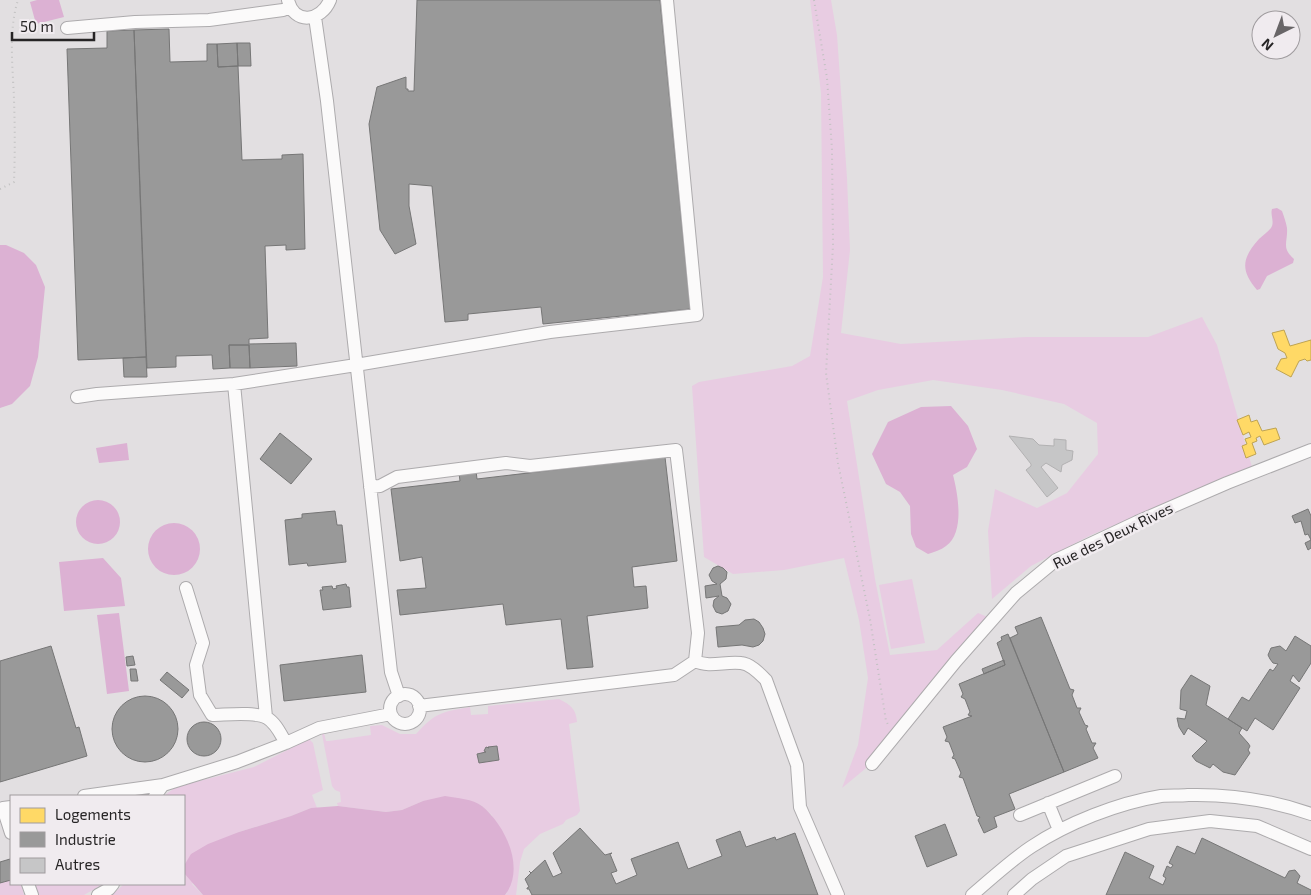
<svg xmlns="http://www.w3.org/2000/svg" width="1311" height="895" font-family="'Exo 2',sans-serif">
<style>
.green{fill:#e8cce2}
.water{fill:#dcb1d3}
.homes{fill:#ffd966;stroke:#bea352}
.industry{fill:#999;stroke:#767676}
.building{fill:#c6c6c7;stroke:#b2b1b2}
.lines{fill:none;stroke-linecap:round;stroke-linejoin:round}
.minor-casing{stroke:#adabad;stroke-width:14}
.path{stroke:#c1c1c1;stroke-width:2;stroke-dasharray:1 4;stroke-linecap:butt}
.minor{stroke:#fbfafa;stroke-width:12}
.labels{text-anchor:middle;stroke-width:5;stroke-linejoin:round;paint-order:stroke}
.street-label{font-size:15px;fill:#262425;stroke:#f0ebef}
</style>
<rect width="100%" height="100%" fill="#e2dfe1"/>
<path class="green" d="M810,0H831L837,35L847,178L850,250L841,333L901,344L1027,337H1148L1202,317L1217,345L1252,467L1091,535L1031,566L992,599L988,531L995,489L1037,508L1067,493L1098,454L1097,423L1064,404L1002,390L933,380L878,390L847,401L875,579L890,655L937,650L978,613L997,621L900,740L842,788L858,745L868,678L859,620L844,558L784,570L733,574L704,557L692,386L699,382L792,366L810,356L823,277L821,93Z
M912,579L925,643L891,649L879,585Z
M559,699C571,705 576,709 577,722L569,724L580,811L577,815L566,820L563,824L540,834L524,849L520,862L516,895H505L507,893L492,815L481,805L469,801H423L402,810L386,812L338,806L337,803L341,802L340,792L335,790L332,786L322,734L324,733L326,741H329L371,735L370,726L382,725L400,734H416C436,712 442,712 470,707L471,715L488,714V706Z
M309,739L313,743L323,790L312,795L317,808H311L291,816L239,832L192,884L203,895H112L124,884H184V796L165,795L176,787L254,767Z
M11,880V884H21L24,895H0V883Z
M35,884H103L84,895H38Z"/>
<path class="water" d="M37,0H59L64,17L36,24L30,2Z
M1277,208L1282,211C1284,217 1286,222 1287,228C1288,243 1281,247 1294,259L1293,263L1267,276L1260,289L1257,290C1240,270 1242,258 1259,239C1263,235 1268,232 1271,228C1275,222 1270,215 1272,209Z
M0,245H6L24,253L36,265L45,287L38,357L30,386L12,404L0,408Z
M951,406L968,426L977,449L967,467L953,475C958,494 965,533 946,546C941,550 934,552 928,554L916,547L911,534L910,506L900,492L886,484L872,454L888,422L921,407Z
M127,443L129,460L99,463L96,448Z
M76 522a22 22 0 1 1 44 0a22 22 0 1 1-44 0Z
M148 549a26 26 0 1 1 52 0a26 26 0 1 1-52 0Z
M103,558L121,578L125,606L64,611L59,562Z
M119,613L129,691L107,694L97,615Z
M445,796C457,798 473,799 482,806C505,825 526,868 505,895H203L184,873L185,864L191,854L208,844L239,832L291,816L311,808L338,806L386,812L402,810L423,801Z"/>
<path class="homes" d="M1284,330L1290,346L1311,340V360L1307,361L1305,359L1299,361L1291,377L1276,369L1281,359L1287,358L1285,353L1278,349L1272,333Z
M1249,415L1251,422L1257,420L1262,431L1276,428L1280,439L1264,445L1260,436L1256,438L1257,441L1252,443L1256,454L1246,458L1242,446L1247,444L1245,439L1251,437L1249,432L1243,435L1237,420Z"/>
<path class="industry" d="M417,0H660L690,309L543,324L541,307L468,314V320L445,322L432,186L409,184V206L416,244L395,254L380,230L369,124L377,87L406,77V89H408V91H414Z
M169,29L170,62L207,61V44H217L218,67L238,66L237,43H250L251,66H238L242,160L282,159V155L303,154L305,249L286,250V245L265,246L268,338L249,339V344L296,343L297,366L250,368L249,345H229L230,368L213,369L212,355L176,356V367L147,368L134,30Z
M134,30L146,357L78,360L67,49L107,48V31Z
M237,43L238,66L218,67L217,44Z
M229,345H249L250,368H230Z
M146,357L147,377H124L123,358Z
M280,433L312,459L291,484L260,459Z
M665,457L677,561L632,567L634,587L646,586L648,608L587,616L593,667L567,669L561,619L506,625L503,604L400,615L397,590L426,588L422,557L400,561L391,489L460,481L459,473L476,471L477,479Z
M1308,509L1311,516V548L1308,550L1305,543L1311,540L1308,534L1305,535L1301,521L1295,523L1292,516Z
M335,511L337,525H342L346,562L308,566L307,563L289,565L285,520L302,518V514Z
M718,566L723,568L727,572L726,579L720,584L722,596L727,598L731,604L728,611L722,614L716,612L713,606L714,600L719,596L706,598L705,586L717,584L712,581L709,575L713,568Z
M346,584L347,587H349L351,607L323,610L320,590H323L322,587L332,586L333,589L337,588L336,586Z
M1041,617L1070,689L1074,690L1072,695L1077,708H1081L1079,712L1085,725L1088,726L1086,729L1092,743H1096L1093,748L1098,758L1064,772L1010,638L1018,634L1015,627Z
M754,619L759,622L763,628L765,634L763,641L759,645L753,647L742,645L718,647L716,627L739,625L745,620Z
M1008,634L1064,772L1009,794L1015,809L994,817L997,827L984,833L978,820L980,817L977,816L963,778L959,777L961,773L955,759L952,758L954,755L949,742L945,741L947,737L943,727L972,716L968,715L970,712L965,699L961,697L963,694L959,684L1005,665L997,643L1002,640L1001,637Z
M1295,636L1311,646V663L1299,682L1293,675L1290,681L1300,688L1273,730L1255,718L1247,731L1228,719L1242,697L1249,701L1270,669L1273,671L1278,664L1273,663L1270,659L1268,655L1271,648L1280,646L1286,651Z
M51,646L76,728L79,727L87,756L0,782V661Z
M362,655L366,692L284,701L280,665Z
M133,656L135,665L127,666L126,657Z
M1004,660L1005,665L984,674L982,669Z
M130,669H136L138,681H131Z
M167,672L189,690L182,698L160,680Z
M1191,675L1210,686L1206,705L1242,728L1239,733L1248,743L1250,746L1248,750L1250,753L1235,775L1223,772L1213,764L1210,768L1196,761L1192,756L1207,741L1188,728L1184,735L1179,727L1177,718L1185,719L1187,711L1180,709L1181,690Z
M112 729a33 33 0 1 1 66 0a33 33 0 1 1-66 0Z
M187 739a17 17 0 1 1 34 0a17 17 0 1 1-34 0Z
M497,746L499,760L479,763L477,754L486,752L484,751L486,747L489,748L488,747Z
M945,824L957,855L927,867L915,836Z
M580,828L605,855L612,853L610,854L617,871L611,873L616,884L637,875L631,859L678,842L688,869L722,856L716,840L740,831L746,847L775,837L776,840L795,833L818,895H532L529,889H527V888L529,887L525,879L531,873L529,871L531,873L545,860L553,877L562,873L553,853Z
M1202,838L1285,878L1289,871L1295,870L1300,876L1297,883L1311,890V895H1106L1125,852L1154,866L1149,878L1163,885L1166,878L1163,876L1167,866L1171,868L1173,865L1169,863L1177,846L1195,854Z
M10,859L11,880L0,883V862Z"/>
<path class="building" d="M1009,436L1033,439L1039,445L1054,446V439L1066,440V450L1073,451L1072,460L1062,465L1061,472L1046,463L1041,467L1058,488L1047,497L1026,470L1031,466V464Z"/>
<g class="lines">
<defs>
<path id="minor" d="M288,0C294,25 321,22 330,0
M315,17L327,101L391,672L399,696
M67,28L135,22L209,20L283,10L290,7
M234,384L266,717
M77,397L97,394L234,384L356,365L550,332L697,315L667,0
M370,487L380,486L397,477L506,463L530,466L676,450L698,633L695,661L674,675L419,706
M186,588L203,643L196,665L200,695L212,715C225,715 255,711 267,718C276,723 281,735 286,743
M695,661C710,668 725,661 741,663C751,664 760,674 766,680L797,765L800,807L838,895
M390 709a15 15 0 1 1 30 0a15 15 0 1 1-30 0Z
M872,764L956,661L1016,593L1056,560L1137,522L1227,483L1311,450
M84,796L163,785
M155,796L163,785L237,762L286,743L319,728L391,714
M1048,803L1059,830
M11,807L3,808L11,833
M1020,815L1115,776
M28,884L32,895
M98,895L109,889L113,884
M972,895C991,879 1010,861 1031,847C1067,823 1118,803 1161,796C1170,795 1179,796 1188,795C1231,794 1271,800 1311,814
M1014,895L1032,879L1066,856L1149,829L1210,821L1257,826L1311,849"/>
</defs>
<use href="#minor" class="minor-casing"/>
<path class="path" d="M814,0L827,78L832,150L833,245L826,373L838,463L870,619L886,721L889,726
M0,189L14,182C15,155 15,128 14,100C13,68 8,31 18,0"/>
<use href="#minor" class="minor"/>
</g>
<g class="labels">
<g class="street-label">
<text transform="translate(1113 536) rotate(-26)" y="5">Rue des Deux Rives</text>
</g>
</g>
<rect x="10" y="795" width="175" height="90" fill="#f0ebef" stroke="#9f9b9e"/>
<rect x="20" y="808" width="25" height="15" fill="#ffd966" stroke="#9f9b9e"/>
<text x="55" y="820" font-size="15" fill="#262425">Logements</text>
<rect x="20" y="832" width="25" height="15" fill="#999999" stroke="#9f9b9e"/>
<text x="55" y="845" font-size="15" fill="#262425">Industrie</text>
<rect x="20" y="858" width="25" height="15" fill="#c6c6c7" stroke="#9f9b9e"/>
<text x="55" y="870" font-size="15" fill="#262425">Autres</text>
<g transform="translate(1276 35) rotate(222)"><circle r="24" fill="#f0ebef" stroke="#9f9b9e"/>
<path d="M0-4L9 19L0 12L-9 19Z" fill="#686567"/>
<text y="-8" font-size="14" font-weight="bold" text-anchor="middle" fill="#262425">N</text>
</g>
<path d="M12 32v8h82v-8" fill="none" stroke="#262425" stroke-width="2.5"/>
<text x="20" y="32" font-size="15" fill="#262425" stroke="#f0ebef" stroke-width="4" paint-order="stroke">50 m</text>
</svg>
